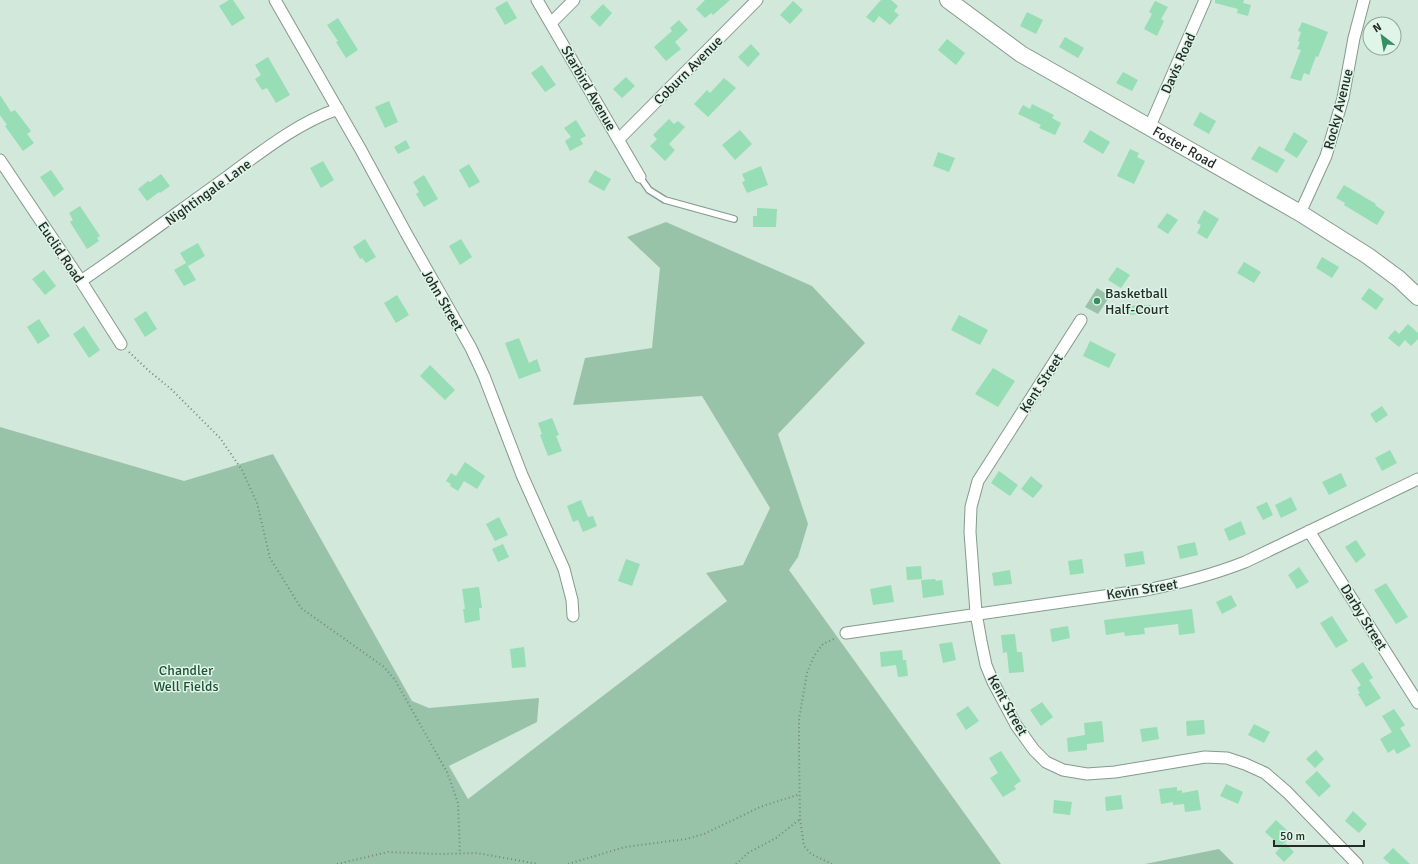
<svg xmlns="http://www.w3.org/2000/svg" width="1418" height="864" font-family="Signika,sans-serif">
<style>
.green{fill:#98c3a9}
.building{fill:#97ddb5}
.lines{fill:none;stroke-linecap:round;stroke-linejoin:round}
.lane-casing{stroke:#859a8d;stroke-width:8}
.street-casing{stroke:#859a8d;stroke-width:13}
.secondary-casing{stroke:#859a8d;stroke-width:18}
.path{stroke:#77877d;stroke-width:2;stroke-dasharray:1 3;stroke-linecap:butt}
.lane{stroke:#fff;stroke-width:5.5}
.street{stroke:#fff;stroke-width:11}
.secondary{stroke:#fff;stroke-width:16}
.poi-dot{fill:#378e62;stroke:#dff5e7;stroke-width:1.5}
.labels{text-anchor:middle;stroke-width:3;stroke-linejoin:round;paint-order:stroke}
.street-label{font-size:14px;fill:#232c27;stroke:#dff5e7}
.poi-label{font-size:14px;fill:#232c27;stroke:#dff5e7;text-anchor:start}
.park-label{font-size:14px;fill:#1e5237;stroke:#dff5e7}
</style>
<rect width="100%" height="100%" fill="#d2e8da"/>
<path class="green" d="M666,222L812,286L865,343L778,434L808,524L798,557L789,570L1001,864H0V427L184,481L273,454L412,701L429,708L539,698L537,722L449,766L468,799L727,601L706,573L743,565L770,508L702,396L573,405L585,358L652,348L660,268L627,237Z
M1097,288L1110,296L1098,314L1085,307Z
M1219,849L1234,864H1145Z"/>
<path class="building" d="M229,0H233L245,18L232,26L219,6Z
M705,0H730L713,15L711,13L705,18L696,9Z
M881,0H891L898,6L894,11L899,15L890,25L879,16L874,23L866,17Z
M1215,0H1244L1243,3L1251,5L1248,16L1237,13L1238,9L1215,3Z
M507,1L517,18L505,25L495,8Z
M793,1L803,10L790,24L780,15Z
M1155,1L1168,7L1161,19L1164,21L1157,36L1144,29L1152,14L1149,12Z
M603,4L612,13L600,27L590,17Z
M1027,12L1043,20L1036,34L1020,26Z
M338,18L358,50L346,58L336,42L338,41L327,25Z
M679,20L688,30L675,42L681,49L666,61L654,47L672,31L670,28Z
M1302,22L1328,32L1318,57L1316,56L1309,75L1304,73L1301,81L1290,78L1301,50L1297,49L1300,42L1298,41L1301,32L1298,31Z
M1065,37L1084,48L1078,58L1059,47Z
M947,39L965,53L956,65L938,50Z
M751,44L760,54L748,67L738,57Z
M268,57L290,95L276,103L267,88L262,90L255,79L261,75L255,65Z
M542,65L556,85L545,92L531,73Z
M1123,72L1138,80L1132,91L1116,83Z
M626,77L635,86L622,98L613,89Z
M724,78L736,88L708,117L694,104L707,90L710,93Z
M0,95L11,112L15,110L31,131L27,134L34,143L23,151L5,126L7,125L0,115Z
M389,101L398,122L385,128L375,107Z
M1032,104L1054,115L1052,118L1061,123L1055,135L1039,128L1041,125L1018,114L1023,105L1030,109Z
M1200,112L1216,121L1209,134L1193,125Z
M669,119L674,124L678,121L685,127L669,144L675,150L665,161L650,146L657,139L653,135Z
M576,120L586,136L580,139L583,144L570,151L565,141L571,137L564,128Z
M740,130L752,144L735,160L722,145Z
M1090,130L1110,142L1103,154L1083,142Z
M1294,132L1308,141L1297,158L1284,150Z
M406,140L410,148L398,154L394,147Z
M1259,146L1285,160L1277,173L1251,159Z
M1130,149L1139,153L1137,157L1145,161L1134,184L1117,176Z
M938,152L955,158L949,172L933,166Z
M323,161L334,180L321,188L310,168Z
M469,164L480,182L469,188L459,170Z
M761,166L768,185L747,193L742,182L745,181L742,174Z
M51,170L64,189L54,197L40,177Z
M595,170L611,179L604,191L588,182Z
M161,174L170,186L160,193L159,192L147,201L138,189L148,181L150,182Z
M424,175L438,199L424,207L416,194L419,192L413,182Z
M1344,185L1376,204L1375,205L1385,212L1377,225L1344,205L1345,203L1336,198Z
M80,206L100,236L97,238L99,241L87,249L70,222L73,220L69,213Z
M757,208L777,209L776,227H753V216H757Z
M1204,210L1219,219L1207,239L1197,233L1201,225L1197,223Z
M1167,213L1178,220L1168,234L1157,227Z
M365,239L376,257L366,263L362,258L360,259L353,247Z
M461,239L472,257L460,265L449,246Z
M198,243L205,256L188,266L180,253Z
M1322,257L1339,267L1332,278L1316,268Z
M1244,262L1261,272L1254,283L1237,273Z
M186,263L196,280L184,286L174,270Z
M1117,267L1130,275L1121,288L1108,280Z
M44,270L56,286L45,295L32,279Z
M1369,288L1384,299L1376,310L1361,299Z
M397,295L409,315L396,323L384,303Z
M1151,305V314L1123,315V306Z
M146,311L157,329L145,337L134,319Z
M959,315L988,330L980,345L951,330Z
M39,319L50,336L38,344L27,327Z
M1408,324L1418,333V339L1411,346L1405,340L1399,347L1388,338L1395,330L1399,334Z
M84,326L100,350L89,358L73,334Z
M519,338L529,363L537,359L541,371L519,379L505,343Z
M1090,341L1116,354L1109,368L1083,356Z
M430,365L455,390L445,400L420,376Z
M993,368L1015,381L998,407L975,394Z
M1382,406L1388,415L1376,423L1370,414Z
M552,418L559,435L556,436L562,451L548,456L540,435L542,434L538,423Z
M1390,450L1397,463L1382,471L1375,458Z
M465,462L485,476L477,489L464,481L458,491L450,486L451,484L446,481L451,473L456,476Z
M999,471L1018,485L1010,496L991,483Z
M1341,473L1347,486L1329,495L1322,482Z
M1031,476L1043,486L1033,498L1021,489Z
M1291,497L1297,510L1281,518L1275,505Z
M581,500L588,517L593,516L597,526L583,532L578,520L573,522L567,506Z
M1267,502L1273,515L1263,520L1256,507Z
M499,517L508,535L495,541L486,524Z
M1241,521L1246,534L1229,541L1224,529Z
M1356,540L1366,555L1356,563L1345,547Z
M1195,542L1198,555L1180,559L1177,546Z
M503,544L509,557L498,562L492,549Z
M1143,551L1145,564L1126,567L1124,554Z
M626,559L640,564L632,586L618,581Z
M1082,559L1084,573L1070,575L1068,561Z
M921,566L922,579L907,580L906,567Z
M1299,567L1309,582L1297,589L1288,575Z
M1010,570L1012,584L994,586L992,573Z
M935,579L936,581L942,580L944,595L923,598L921,580Z
M1386,583L1408,617L1396,624L1374,590Z
M891,585L894,602L873,605L870,589Z
M479,587L482,608H479L480,620L465,623L463,609H465L462,589Z
M1231,595L1237,606L1222,614L1216,602Z
M1192,609L1195,633L1179,635L1178,624L1144,628L1145,634L1125,636L1124,632L1106,635L1104,620Z
M1332,616L1348,641L1336,648L1320,623Z
M1068,626L1070,638L1052,642L1050,629Z
M1015,634L1017,652H1022L1024,672L1009,673L1007,652L1003,653L1001,635Z
M952,642L956,660L943,663L939,644Z
M524,647L526,667L512,668L510,649Z
M902,650L903,660H906L908,676L898,677L896,665L881,667L880,652Z
M1363,662L1373,678L1369,680L1381,698L1366,707L1358,694L1360,693L1357,688L1361,685L1351,670Z
M1042,702L1053,717L1041,726L1030,710Z
M968,706L979,721L966,730L956,714Z
M1394,709L1405,725L1400,728L1411,746L1397,754L1394,749L1388,753L1380,739L1392,732L1382,716Z
M1204,720L1205,734L1187,736L1186,721Z
M1102,721L1104,742L1087,744V750L1068,752L1067,738L1085,735L1084,723Z
M1254,724L1270,732L1264,743L1248,735Z
M1157,727L1159,739L1142,742L1140,729Z
M1316,750L1324,759L1315,768L1306,759Z
M1001,751L1021,781L1014,786L1016,789L1003,797L990,778L998,773L989,758Z
M1317,771L1331,786L1319,797L1305,782Z
M1226,784L1243,792L1238,804L1220,796Z
M1177,787V791L1182,790V793L1198,790L1201,810L1185,812L1184,804L1173,805V802L1161,804L1159,789Z
M1121,795L1123,809L1106,811L1105,797Z
M1054,800L1072,802L1070,815L1053,813Z
M1353,811L1367,824L1359,833L1345,821Z
M1276,820L1292,835L1279,848L1272,842L1274,840L1265,832Z
M1285,843L1294,852L1284,862L1275,853Z
M1393,848L1410,864H1390L1383,858Z"/>
<g class="lines">
<defs>
<path id="lane" d="M640,177L649,190L665,200L734,219"/>
<path id="street" d="M275,0L361,150L406,233L471,348L484,376L522,475L564,569L572,600L573,616
M537,0L640,177
M551,23L574,0
M1150,126L1205,0
M619,139L757,0
M0,160L81,281L121,344
M1300,213L1326,156L1343,98L1354,38L1364,0
M81,281C131,247 178,212 227,177C261,152 297,123 338,109
M1081,320L978,481L971,507L970,532L976,613L981,641L986,665L993,682L1016,725L1034,750L1046,762L1063,770L1087,774L1115,772L1205,757L1227,758L1245,764L1265,773L1287,792L1357,864
M1309,531L1418,703
M846,633L1146,590C1181,583 1212,575 1245,562L1418,479"/>
<g id="secondary">
<path id="s1" d="M948,0L1021,54L1300,213L1368,256L1399,279L1418,297"/>
</g>
</defs>
<use href="#lane" class="lane-casing"/>
<use href="#street" class="street-casing"/>
<use href="#secondary" class="secondary-casing"/>
<path class="path" d="M129,352L149,371L171,389L220,438L242,470L257,503L270,558L301,608L384,667L395,680L447,772L458,803L460,854
M337,864L388,852L440,854L477,853L538,864
M568,864L625,847L686,839L704,834L760,807L800,794
M736,864L748,853L776,838L800,819
M832,864L811,854L804,846L800,819L799,747V719L807,673L814,656L823,644L836,638"/>
<use href="#lane" class="lane"/>
<use href="#street" class="street"/>
<use href="#secondary" class="secondary"/>
</g>
<circle class="poi-dot" cx="1097" cy="301" r="4"/>
<g class="labels">
<g class="street-label">
<text transform="translate(1178 63) rotate(-66)" y="5">Davis Road</text>
<text transform="translate(688 70) rotate(-45)" y="5">Coburn Avenue</text>
<text transform="translate(589 88) rotate(60)" y="5">Starbird Avenue</text>
<text transform="translate(1338 109) rotate(-76)" y="5">Rocky Avenue</text>
<text dy="5" stroke="none"><textPath href="#s1" startOffset="279">Foster Road</textPath></text>
<text transform="translate(208 192) rotate(-36)" y="5">Nightingale Lane</text>
<text transform="translate(61 252) rotate(56)" y="5">Euclid Road</text>
<text transform="translate(443 300) rotate(60)" y="5">John Street</text>
<text transform="translate(1041 383) rotate(-57)" y="5">Kent Street</text>
<text transform="translate(1142 589) rotate(-9)" y="5">Kevin Street</text>
<text transform="translate(1364 617) rotate(58)" y="5">Darby Street</text>
<text transform="translate(1008 705) rotate(61)" y="5">Kent Street</text>
</g>
<g class="poi-label">
<text x="1105" y="298">Basketball<tspan x="1105" dy="16">Half-Court</tspan></text>
</g>
<g class="park-label">
<text x="186" y="675">Chandler<tspan x="186" dy="16">Well Fields</tspan></text>
</g>
</g>
<g transform="translate(1382 36) rotate(329)"><circle r="19" fill="#dff5e7" stroke="#94a59a"/>
<path d="M0-3L7 15L0 10L-7 15Z" fill="#378e62"/>
<text y="-6" font-size="11" font-weight="bold" text-anchor="middle" fill="#232c27">N</text>
</g>
<path d="M1274 840v6h90v-6" fill="none" stroke="#232c27" stroke-width="2"/>
<text x="1280" y="840" font-size="12" fill="#232c27" stroke="#dff5e7" stroke-width="3" paint-order="stroke">50 m</text>
</svg>
